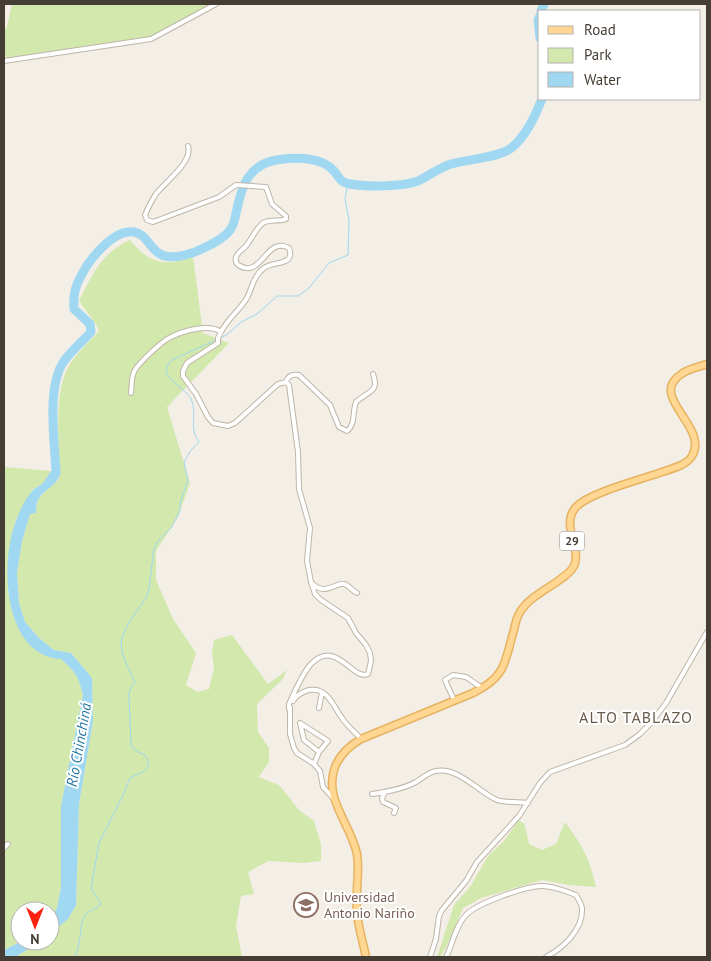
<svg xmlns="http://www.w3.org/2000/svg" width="711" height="961" font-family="'PT Sans',sans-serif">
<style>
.green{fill:#d3e8ad}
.water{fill:#a0d7f1}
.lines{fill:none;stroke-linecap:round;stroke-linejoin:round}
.stream{stroke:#a0d7f1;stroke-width:1}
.river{stroke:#a0d7f1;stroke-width:9}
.minor-casing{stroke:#bfb5a8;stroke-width:6}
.primary-casing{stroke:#e6b361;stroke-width:9}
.minor{stroke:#fff;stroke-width:4}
.primary{stroke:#ffd793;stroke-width:6}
.labels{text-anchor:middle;stroke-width:4;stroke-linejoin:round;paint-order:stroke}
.shield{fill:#fff;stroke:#7e7872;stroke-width:1}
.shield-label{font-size:12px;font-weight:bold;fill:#463e35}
.education-label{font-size:14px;fill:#785e54;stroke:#fff;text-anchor:start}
.water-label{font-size:15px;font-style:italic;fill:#297aa4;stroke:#fff}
.quarter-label{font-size:16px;letter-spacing:1px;fill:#695b4c;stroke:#fff}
</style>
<rect width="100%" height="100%" fill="#f3eee6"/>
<path class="green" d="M12,4H212L150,37L4,59V30L7,27Z
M130,240C151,265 164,266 193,257L203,333L229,343L167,407L190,483L178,517L156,551V580L173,619L196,653L186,685L198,692L209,689L214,668L212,653L214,640L232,635L268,684L287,670L283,679L257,704L258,732L269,748V762L259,777L279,785L299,810L314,821L321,844V861L303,863L268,861L248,872L254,894L241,896L236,926L242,957H15L42,941H50V933L68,919L76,905L79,804L93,721L92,678L71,653L54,650L39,638L25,622L19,603L17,573L22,541L30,513L37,501L49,487L58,480L60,475C59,444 53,389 70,364C78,352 89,342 99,331L97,326L79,301C92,275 102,252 130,240Z
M4,467L51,471L44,483L33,489L15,522L8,590L13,615L19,629L27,642L51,658H61C76,673 78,675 83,695L61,806V888L57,908L53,915L50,918V911H20V941H22L4,950Z
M519,820L525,825L529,844L542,850L556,844L565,822C582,845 590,859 596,887L569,885L542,880L481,898L463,908L447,945L440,957H437L454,905L470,887L488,856L503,842Z"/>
<path class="water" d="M51,471L60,475C56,486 43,490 38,500C36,504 36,509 36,513L30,514L22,541L17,573L19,603L25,622L39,638L54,650L71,653L92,678L93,721L79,804L76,905L68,919L50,933V918L53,915L57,908L61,888V806L83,695C78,675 76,673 61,659C2,655 0,561 16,521C20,510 25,499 33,490C35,488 39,486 42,484C46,481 48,476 51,471Z
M22,941H42L15,957H4V950Z"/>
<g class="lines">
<path class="stream" d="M221,338L229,333L241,322L257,314L277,296H298L309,288L329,263L348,255L349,220L345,199L348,183
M74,957C83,944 78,922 86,914C90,910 96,909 100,905V902L91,888L99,843L123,795L130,778C140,772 155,771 145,755L138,752L131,746L129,694L131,687L135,683L123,656L121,645L122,638L128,624L146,598L149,589L154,548L158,541L171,528L180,511V503L188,480L184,462L191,450L199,442C188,427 198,415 191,399C184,386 154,375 172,360L216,340"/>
<path class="river" d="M541,11L544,4
M540,16L538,20L540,38
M49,482L56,473C55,442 46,387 64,361C72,350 82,342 91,332L90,324L74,309C73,298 75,286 81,276C89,260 113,229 134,232C145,234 148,244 156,251C166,261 183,256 195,252C206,247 223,240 230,230C235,224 235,216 237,209C242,185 249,165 276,160C293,157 321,156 334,171C340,178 339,182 350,184C368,187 402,187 418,181C429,176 440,167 451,164C468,159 496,158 510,149C526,137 535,116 542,99"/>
<defs>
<path id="minor" d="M4,61L151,39L216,4
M188,146C193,162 166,181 156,194C152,200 148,208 145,215L147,220L153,222L219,197L236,185L266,187L272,204L286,216V219C279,222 270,219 263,223C254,230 252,240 244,248C241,251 238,252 236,257C235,261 236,264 240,266C262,278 266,236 289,248C296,266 273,261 264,268C254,275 252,288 247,298C240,310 228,318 221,332
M286,382C288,375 293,374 299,375L330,405L339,427L347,431C356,424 352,412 356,402C368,391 380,392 373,374
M131,393C132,385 131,376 135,370C139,363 161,342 169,338C182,331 209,323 221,332L218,338V343L187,363L183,371V376L196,394L208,417L213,423L228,426L235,423L278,384L286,382L289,385L298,452L299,489L310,528L307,561L311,582L315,594L321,600L348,618L356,633L366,645L370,653L371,661L368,674C352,681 336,637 310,665C301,676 295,691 289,704V709
M313,584C325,596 337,582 344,584C349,585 352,591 357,593
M454,700L445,680L453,675L466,677L482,688
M293,701C296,695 302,692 309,690C328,687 333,706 342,718C347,726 355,732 361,739
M290,707V734L294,748L297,753L314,764L320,771L323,787L333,798
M319,708L322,692
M300,723L328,741L319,752L314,764
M300,723L304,740L319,752
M385,792L382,798L383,802L396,808L394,813
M372,794C387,792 403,789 416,782C423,778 428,772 436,771C459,767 478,792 497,800C505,803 518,801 528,803
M4,848L8,844
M430,957L436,939L439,916L442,910L466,881L477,862L519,816L540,783L550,772L625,745L640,734L651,723L666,703L707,632
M446,957C453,944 455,926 466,915C477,903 526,886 542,886C554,886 565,891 576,895C578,899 582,904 582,909C583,930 563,948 546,957"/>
<path id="primary" d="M366,957C363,942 358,927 357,912C355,893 360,873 357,854C351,824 323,799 335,767C340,754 349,746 361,739L473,693C507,676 504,663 514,630C515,624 517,617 520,612C531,593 566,581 574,566C582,548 560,525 576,507C589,493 639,480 659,473C670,469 686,466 692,456C710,426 645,396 683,373C690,368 699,367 707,364"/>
</defs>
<use href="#minor" class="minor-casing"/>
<use href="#primary" class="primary-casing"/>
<use href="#minor" class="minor"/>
<use href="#primary" class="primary"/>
</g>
<defs>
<symbol id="university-ring" viewBox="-11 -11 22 22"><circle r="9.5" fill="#fff" stroke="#8d6e63" stroke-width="1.5"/><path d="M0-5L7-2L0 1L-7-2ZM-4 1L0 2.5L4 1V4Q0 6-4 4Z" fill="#8d6e63"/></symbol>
</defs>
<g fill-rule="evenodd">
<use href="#university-ring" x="292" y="891" width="28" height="28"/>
</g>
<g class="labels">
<rect class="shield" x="559.5" y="531.5" width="25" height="19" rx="4"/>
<g class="shield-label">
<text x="572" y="545">29</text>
</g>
<g class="education-label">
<text x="324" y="902">Universidad<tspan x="324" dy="16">Antonio Nariño</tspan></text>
</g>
<g class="water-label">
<text transform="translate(79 745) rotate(-80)" y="5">Río Chinchiná</text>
</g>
<g class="quarter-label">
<text x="636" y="723">ALTO TABLAZO</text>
</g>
</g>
<rect width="711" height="961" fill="none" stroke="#463e35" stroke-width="10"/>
<rect x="538" y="10" width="162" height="90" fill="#ffffff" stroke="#b5b2ae"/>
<rect x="548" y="26" width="25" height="8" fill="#ffd793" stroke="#b5b2ae"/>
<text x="584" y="35" font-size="15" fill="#463e35">Road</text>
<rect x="548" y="48" width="25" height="15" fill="#d3e8ad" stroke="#b5b2ae"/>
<text x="584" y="60" font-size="15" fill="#463e35">Park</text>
<rect x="548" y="72" width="25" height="15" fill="#a0d7f1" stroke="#b5b2ae"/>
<text x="584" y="85" font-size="15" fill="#463e35">Water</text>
<g transform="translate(35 926) rotate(180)"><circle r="24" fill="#ffffff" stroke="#b5b2ae"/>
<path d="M0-4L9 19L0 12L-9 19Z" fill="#fe2212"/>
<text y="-8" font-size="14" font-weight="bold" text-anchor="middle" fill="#463e35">N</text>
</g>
</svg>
